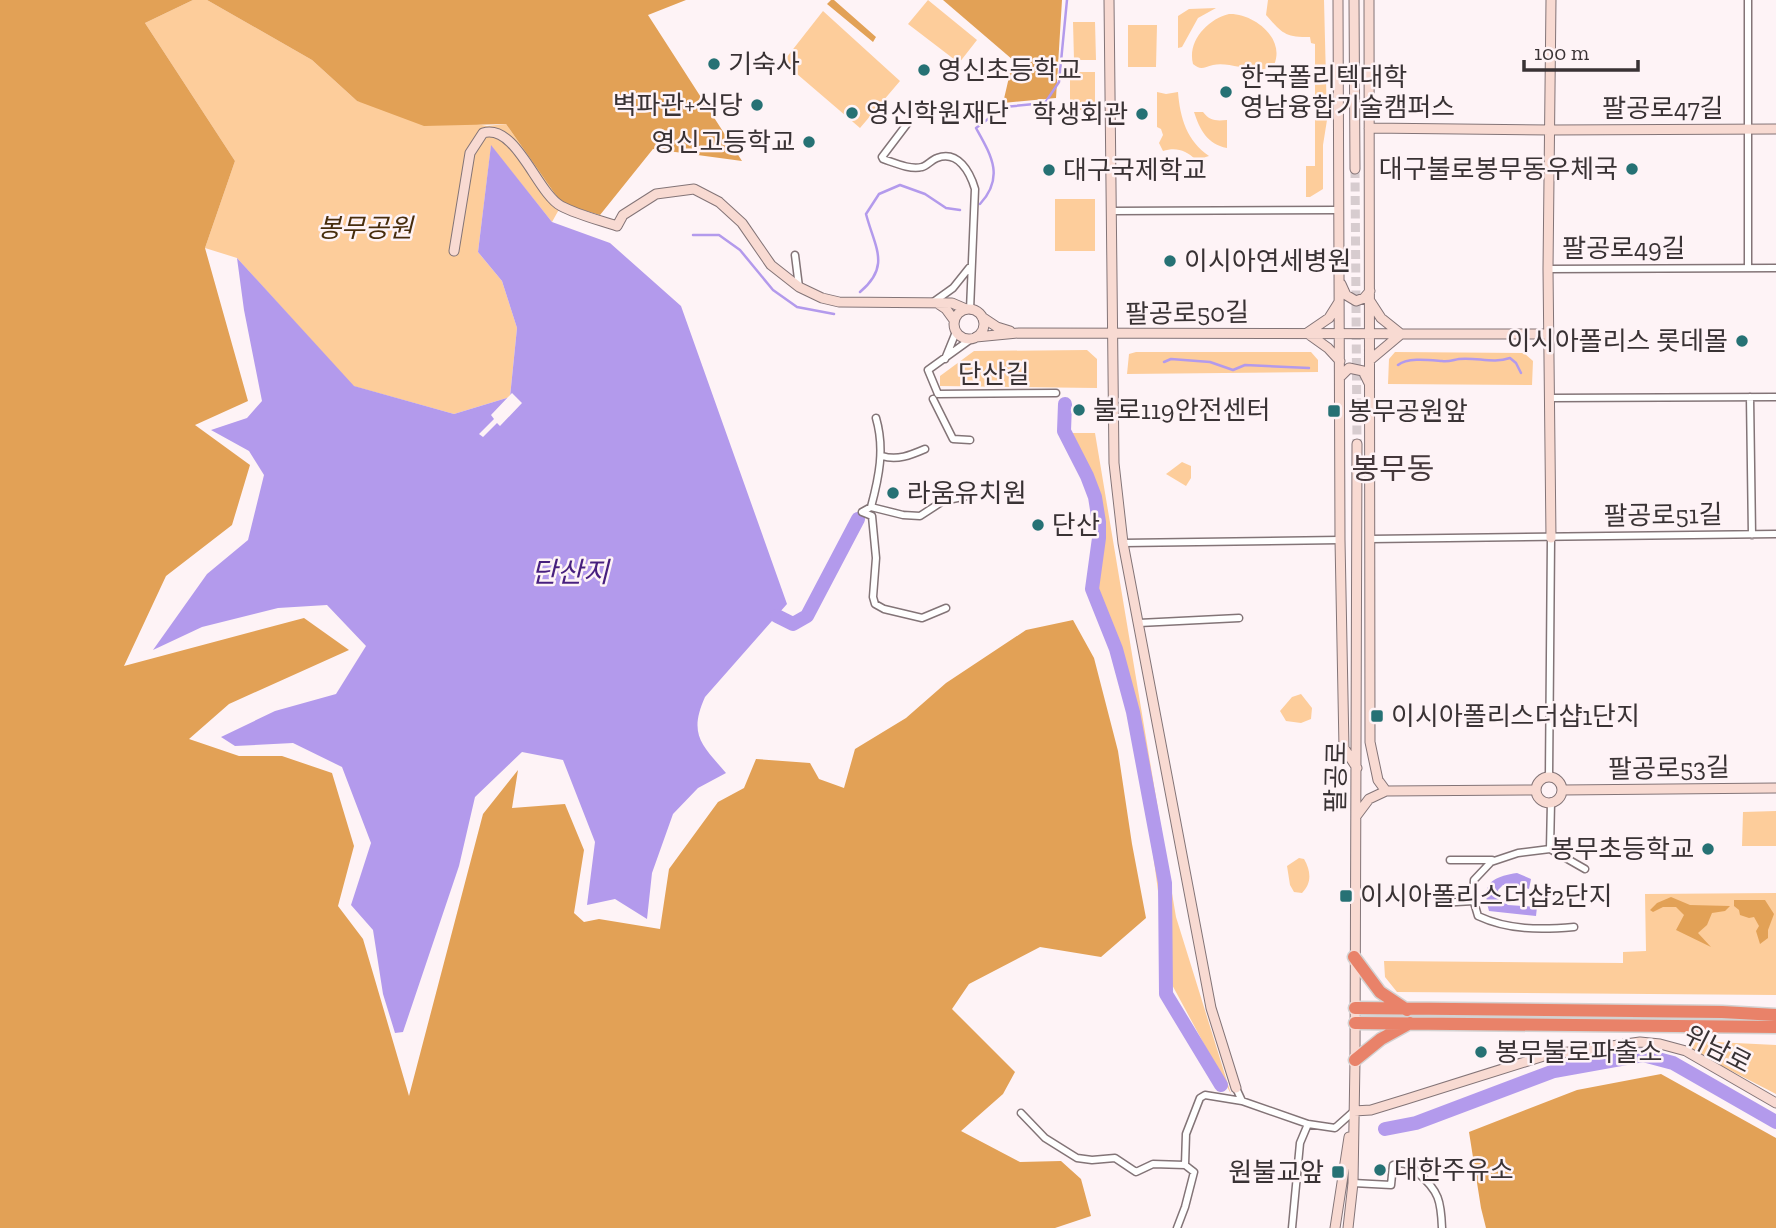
<svg xmlns="http://www.w3.org/2000/svg" width="1776" height="1228" font-family="'Zilla Slab','Noto Sans KR',serif">
<style>
.green{fill:#fdcd9b}
.forest{fill:#e2a156}
.water{fill:#b39aec}
.pier{fill:#fef3f6}
.lines{fill:none;stroke-linecap:round;stroke-linejoin:round}
.stream{stroke:#b39aec;stroke-width:2.5}
.river{stroke:#b39aec;stroke-width:14}
.secondary-tunnel{stroke:#d7cccf;stroke-width:9;stroke-dasharray:9 4.5;stroke-linecap:butt}
.street-casing{stroke:#837477;stroke-width:9}
.secondary-casing{stroke:#837477;stroke-width:11}
.highway-casing{stroke:#d3d2d2;stroke-width:15}
.street{stroke:#fff;stroke-width:6}
.secondary{stroke:#f8dad2;stroke-width:9}
.highway{stroke:#e98269;stroke-width:12}
.poi-dot{fill:#267174;stroke:#fef3f6;stroke-width:2.5}
.labels{text-anchor:middle;stroke-width:5;stroke-linejoin:round;paint-order:stroke}
.poi-label{font-size:26px;fill:#393234;stroke:#fef3f6;text-anchor:start}
.street-label{font-size:26px;fill:#393234;stroke:#fef3f6}
.park-label{font-size:26px;font-style:italic;fill:#472d0c;stroke:#fef3f6}
.water-label{font-size:28px;font-style:italic;fill:#471f7e;stroke:#fef3f6}
.quarter-label{font-size:30px;fill:#45383b;stroke:#fef3f6}
</style>
<rect width="100%" height="100%" fill="#fef3f6"/>
<path class="green" d="M193,0H207L312,60L357,101L487,126L506,124L562,204L552,222L491,146L478,252L502,281L517,328L510,397L454,414L353,386L237,258L205,248L235,161L145,23Z
M928,0L977,40L959,63L908,24Z
M1268,0H1324L1327,120L1323,145V189L1310,197H1306V166H1315V44L1311,43L1310,37C1285,37 1283,34 1266,15Z
M1216,8L1198,18L1182,47L1178,48V16L1189,9Z
M823,11L900,81L860,128L783,62Z
M1229,14C1253,13 1286,38 1274,65C1256,77 1233,61 1213,65C1204,67 1201,71 1193,64C1187,41 1208,19 1229,14Z
M1073,22H1095L1096,60H1074Z
M1128,25H1157L1156,67H1128Z
M1070,72H1095V110H1070Z
M1157,92L1166,94L1178,92C1180,118 1187,141 1209,156L1196,160C1186,150 1176,147 1163,151L1159,143L1163,135L1161,129L1157,127Z
M1194,112H1203C1210,121 1216,121 1227,120V148C1207,144 1200,130 1194,112Z
M1055,199H1095V251H1055Z
M1087,350L1097,359V388L940,386V376L974,351Z
M1136,352H1311L1318,360V372L1127,374L1129,354Z
M1395,352L1524,353L1533,361L1532,385L1388,384L1389,359Z
M1068,433H1095L1176,917L1231,1094L1170,981L1140,756L1096,592L1104,521L1092,478Z
M1182,462L1191,466V478L1186,486L1166,474Z
M1301,694L1312,708L1311,719L1301,723L1286,721L1280,711L1292,697Z
M1776,811V846H1742L1743,812Z
M1299,858L1304,859C1311,871 1312,883 1302,893L1294,892L1290,885L1287,866Z
M1776,893V995L1397,992L1385,977L1384,961L1623,963V952L1646,951L1645,894Z
M1695,1041L1776,1045V1094L1691,1050Z"/>
<path class="forest" d="M0,0H193L145,23L235,161L205,248L248,401L195,425L250,465L232,525L166,576L124,666L304,618L349,650L229,704L189,739L239,756H282L332,773L354,846L338,906L363,939L409,1096L483,814L518,770L512,808L565,804L584,850L574,913L584,922L599,919L660,929L669,869L718,802L744,788L756,759L810,763L819,779L844,788L855,749L906,718L946,683L1026,630L1073,620L1094,658L1118,751L1132,844L1146,918L1101,957L1040,947L969,984L952,1009L1015,1072L1003,1094L961,1131L1020,1162L1061,1161L1081,1179L1091,1216L1055,1228H0Z
M207,0H686L648,15L742,161L653,149L600,215L562,204L506,124L424,126L357,101L312,60Z
M831,0H834L876,37L873,42L827,4Z
M943,0H1062L1056,98L1003,103L1013,60Z
M1671,897L1690,905L1730,906L1725,911L1712,913L1707,925L1698,933L1711,947L1676,930L1684,915L1676,907H1663L1653,912L1650,910L1657,903Z
M1734,900H1765L1774,914L1768,930V938L1760,944L1756,931L1759,926L1754,917L1749,918L1740,915L1739,910L1734,906Z
M1661,1074L1776,1138V1228H1486L1481,1208L1469,1132L1577,1090Z"/>
<path class="water" d="M491,145L552,222L610,243L681,306L787,604L705,697C688,735 702,745 726,773L698,788L673,814L652,873L647,919L615,899L587,905L595,842L563,760L522,752L475,797L459,866L403,1032L395,1033L383,994L373,930L351,905L371,843L342,767L293,743L235,746L221,737L275,711L336,694L366,646L327,605L278,608L202,627L153,650L207,574L248,540L264,475L249,451L211,430L247,418L262,401L244,310L237,258L354,386L454,414L510,397L517,328L502,281L478,252Z
M1517,873L1531,879L1529,889L1518,885H1503L1498,890L1499,899L1508,905L1537,907L1536,916L1489,911C1481,884 1491,877 1517,873Z"/>
<path class="pier" d="M512,393L522,403L500,426L497,423L483,437L479,434L494,419L491,415Z"/>
<g class="lines">
<path class="stream" d="M980,204C1005,177 991,155 976,128L1004,107L1045,103L1059,82L1067,0
M693,235H719L740,250L773,290L797,307L834,314
M860,292C891,266 875,248 866,214L879,194L900,185L925,194L946,208L960,210
M1164,362L1171,359L1210,362L1233,370L1245,365L1309,368
M1398,365C1407,357 1430,360 1442,361C1448,362 1453,360 1459,359C1477,357 1493,364 1510,358L1516,363L1521,373"/>
<path class="river" d="M1065,404L1064,431L1087,476L1095,497L1099,522V538L1092,589L1116,649L1133,712L1165,883L1166,994L1221,1085
M777,616L793,624L807,616L858,519
M1385,1129L1416,1123L1554,1071L1643,1055L1673,1063L1776,1122"/>
<path class="secondary-tunnel" d="M1355,169L1357,444"/>
<defs>
<path id="street" d="M1748,0V268
M907,124L882,157L883,159C895,163 910,170 922,167C927,166 931,160 937,158C958,150 970,172 975,189L970,310
M1112,211L1339,210
M795,255L799,287
M1548,269L1776,268
M932,303L953,288L969,268
M971,339L928,370L938,394L1056,393
M945,359L956,332
M1750,397L1752,535
M1550,398L1776,397
M933,399L953,439L970,440
M876,418C885,449 879,477 871,507L862,512L872,516L876,558L873,597L875,604L884,609L922,618L946,608
M882,456C897,461 911,455 925,449
M871,507L903,515L920,516L943,501L967,496
M1370,539L1776,534
M1123,543L1340,540
M1139,623L1239,618
M1549,777L1551,538
M1551,802L1550,849L1585,869
M1550,849L1518,853L1491,862L1474,880L1473,899L1478,916C1508,930 1540,930 1574,927
M1450,860H1492
M1439,903L1474,901
M1236,1088L1242,1101L1308,1124L1335,1128L1354,1111
M1021,1113L1045,1138L1077,1158L1092,1160L1115,1158L1136,1172L1153,1164L1185,1165L1186,1134L1200,1098L1205,1095L1242,1101
M1353,1183L1391,1185L1393,1165C1405,1161 1410,1165 1418,1173C1439,1191 1441,1201 1442,1228
M1177,1228L1185,1207L1194,1172L1185,1165
M1292,1228L1300,1143L1308,1124"/>
<path id="secondary" d="M1109,0L1114,463L1123,543L1211,1008L1236,1088
M1338,0L1340,540L1344,748L1357,768
M1354,0L1355,169
M1369,0L1370,742L1378,780L1386,791
M1369,128L1551,130L1776,129
M454,251L470,153L483,133C516,123 537,193 561,206C578,215 599,220 617,226L623,215L656,194L694,189L719,202L742,223L771,265L799,287L822,298L839,302L952,303L966,309
M1341,284L1346,295L1356,301L1364,298L1370,291
M1370,301L1381,318L1401,334L1370,360
M1339,302L1329,318L1307,333L1328,348L1340,361
M937,303L946,309L954,320
M954 324a15 15 0 1 1 30 0a15 15 0 1 1-30 0Z
M982,317L997,327L1010,331
M976,337L1019,333L1548,334
M1340,377L1349,368L1363,371L1369,383
M1551,538L1548,269L1551,0
M1536 790a13 13 0 1 1 26 0a13 13 0 1 1-26 0Z
M1562,790L1776,788
M1357,815L1369,799L1386,791L1536,790
M1354,1111L1371,1110L1407,1099L1547,1055L1640,1042L1660,1044L1686,1051L1776,1103
M1335,1228L1349,1137
M1348,1228L1353,1183L1355,1060L1357,444"/>
<path id="highway" d="M1354,957L1380,992L1407,1010
M1355,1008L1722,1012L1776,1015
M1355,1023L1776,1027
M1355,1060L1381,1039L1410,1023"/>
</defs>
<use href="#street" class="street-casing"/>
<use href="#secondary" class="secondary-casing"/>
<use href="#highway" class="highway-casing"/>
<use href="#street" class="street"/>
<use href="#secondary" class="secondary"/>
<use href="#highway" class="highway"/>
</g>
<g class="poi-dot">
<circle cx="714" cy="64" r="7"/>
<circle cx="924" cy="70" r="7"/>
<circle cx="1226" cy="92" r="7"/>
<circle cx="757" cy="105" r="7"/>
<circle cx="852" cy="113" r="7"/>
<circle cx="1142" cy="114" r="7"/>
<circle cx="809" cy="142" r="7"/>
<circle cx="1632" cy="169" r="7"/>
<circle cx="1049" cy="170" r="7"/>
<circle cx="1170" cy="261" r="7"/>
<circle cx="1742" cy="341" r="7"/>
<circle cx="1079" cy="410" r="7"/>
<rect x="1327" y="404" width="14" height="14" rx="3.5"/>
<circle cx="893" cy="493" r="7"/>
<circle cx="1038" cy="525" r="7"/>
<rect x="1370" y="709" width="14" height="14" rx="3.5"/>
<circle cx="1708" cy="849" r="7"/>
<rect x="1339" y="889" width="14" height="14" rx="3.5"/>
<circle cx="1481" cy="1052" r="7"/>
<circle cx="1380" cy="1170" r="7"/>
<rect x="1331" y="1165" width="14" height="14" rx="3.5"/>
</g>
<g class="labels">
<g class="poi-label">
<text x="728" y="73">기숙사</text>
<text x="938" y="79">영신초등학교</text>
<text x="1240" y="86">한국폴리텍대학<tspan x="1240" dy="30">영남융합기술캠퍼스</tspan></text>
<text x="743" y="114" text-anchor="end">벽파관+식당</text>
<text x="866" y="122">영신학원재단</text>
<text x="1128" y="123" text-anchor="end">학생회관</text>
<text x="795" y="151" text-anchor="end">영신고등학교</text>
<text x="1618" y="178" text-anchor="end">대구불로봉무동우체국</text>
<text x="1063" y="179">대구국제학교</text>
<text x="1184" y="270">이시아연세병원</text>
<text x="1728" y="350" text-anchor="end">이시아폴리스 롯데몰</text>
<text x="1093" y="419">불로119안전센터</text>
<text x="1348" y="420">봉무공원앞</text>
<text x="907" y="502">라움유치원</text>
<text x="1052" y="534">단산</text>
<text x="1391" y="725">이시아폴리스더샵1단지</text>
<text x="1694" y="858" text-anchor="end">봉무초등학교</text>
<text x="1360" y="905">이시아폴리스더샵2단지</text>
<text x="1495" y="1061">봉무불로파출소</text>
<text x="1394" y="1179">대한주유소</text>
<text x="1324" y="1181" text-anchor="end">원불교앞</text>
</g>
<g class="street-label">
<text x="1663" y="117">팔공로47길</text>
<text x="1624" y="257">팔공로49길</text>
<text transform="translate(1187 313) rotate(-1)" y="9">팔공로50길</text>
<text x="994" y="383">단산길</text>
<text transform="translate(1663 515) rotate(-1)" y="9">팔공로51길</text>
<text transform="translate(1669 768) rotate(-1)" y="9">팔공로53길</text>
<text transform="translate(1336 777) rotate(-89)" y="9">팔공로</text>
<text transform="translate(1718 1049) rotate(27)" y="9">위남로</text>
</g>
<g class="park-label">
<text x="365" y="237">봉무공원</text>
</g>
<g class="water-label">
<text x="570" y="582">단산지</text>
</g>
<g class="quarter-label">
<text x="1393" y="479">봉무동</text>
</g>
</g>
<path d="M1524 60v10h114v-10" fill="none" stroke="#393234" stroke-width="3.5"/>
<text x="1534" y="60" font-size="21" fill="#393234" stroke="#fef3f6" stroke-width="5" paint-order="stroke">100 m</text>
</svg>
